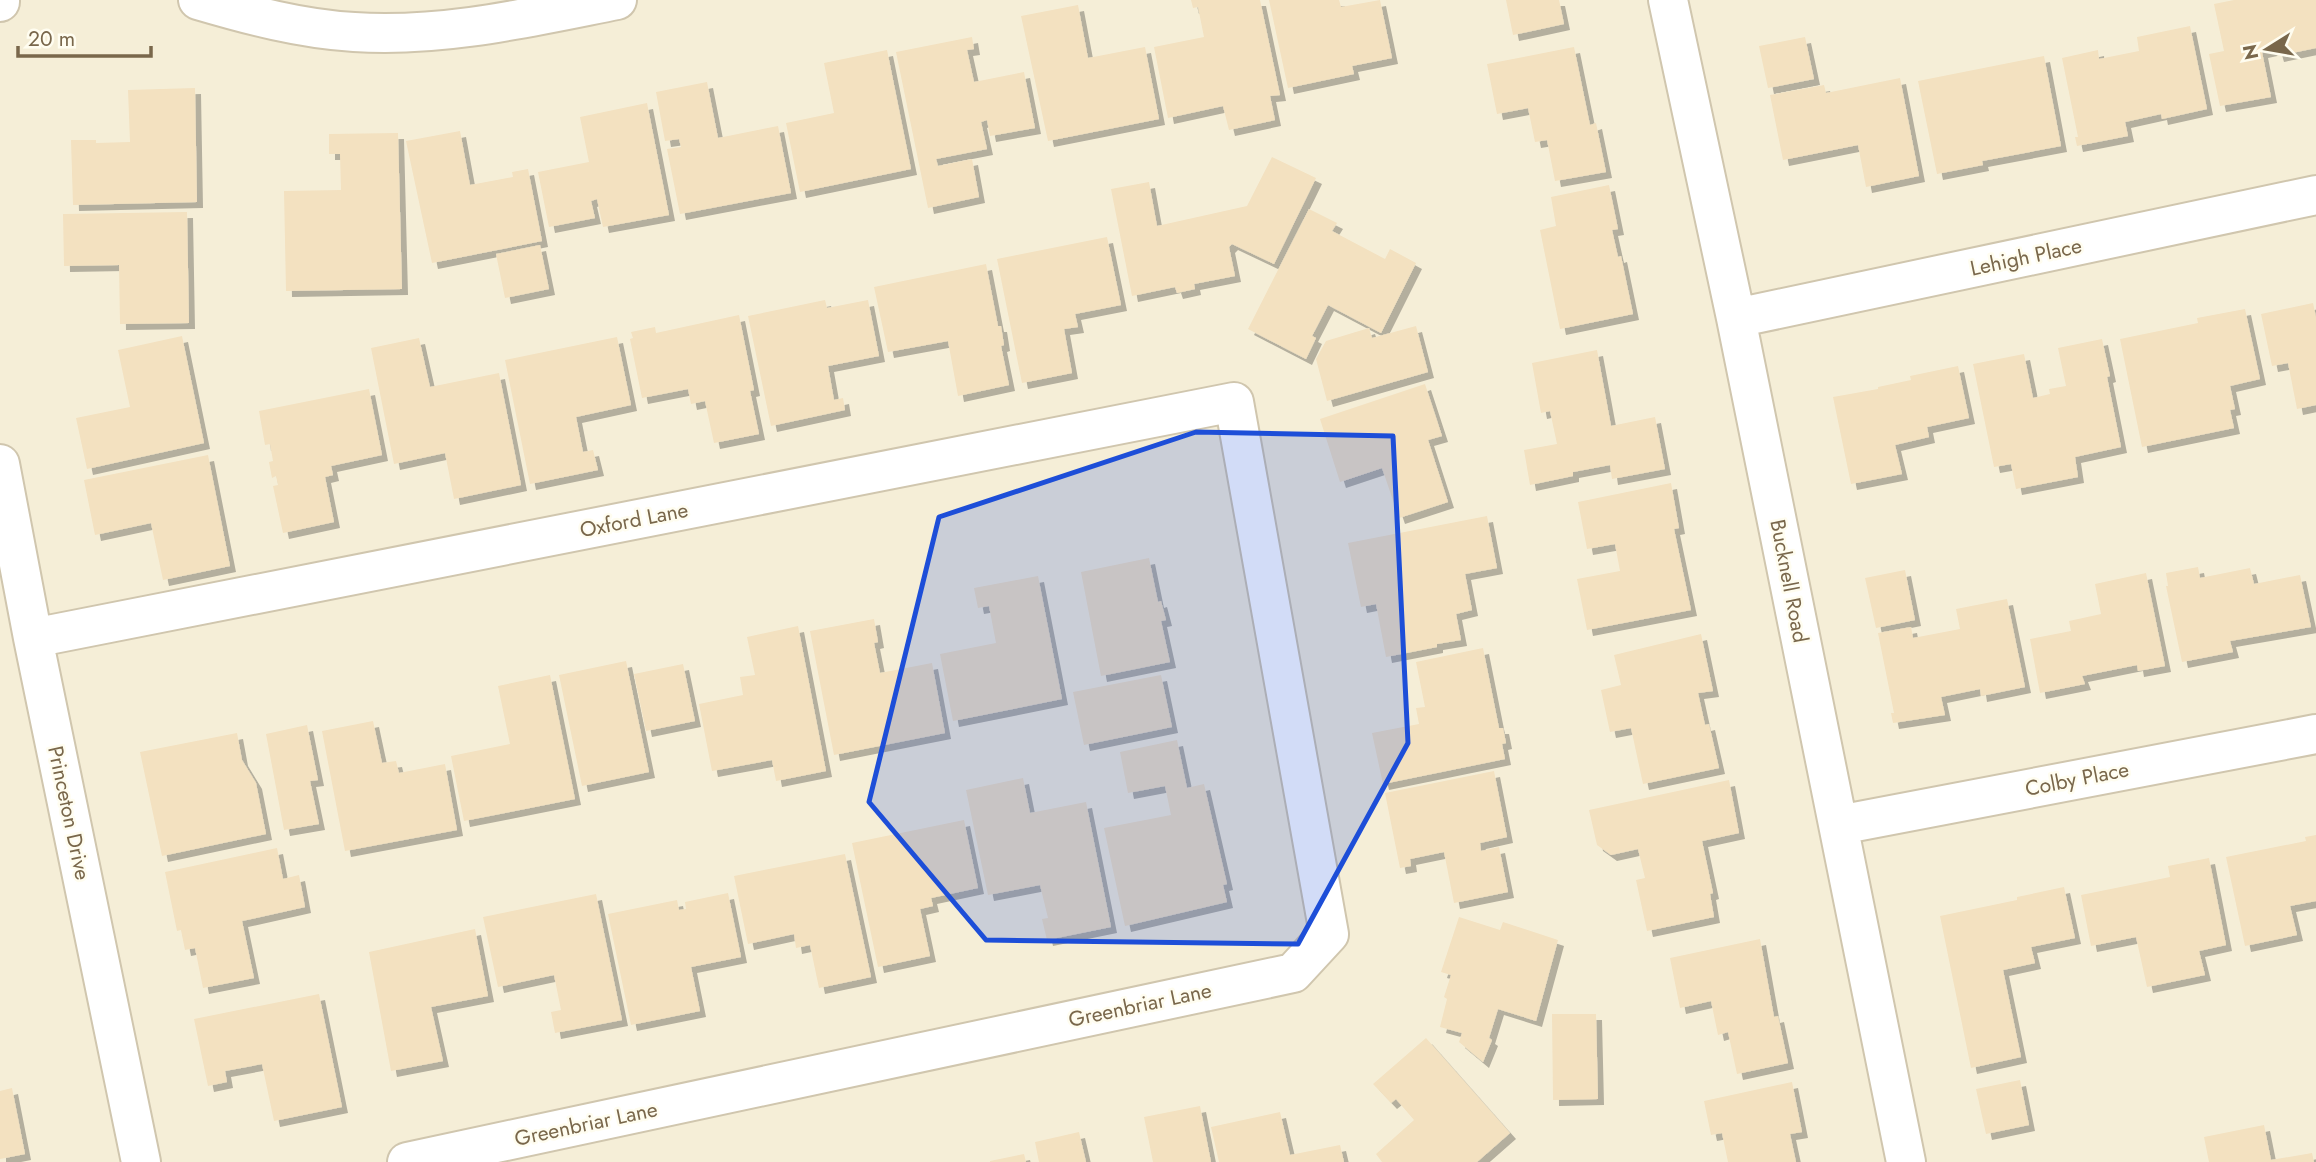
<svg xmlns="http://www.w3.org/2000/svg" width="2316" height="1162" font-family="Jost,sans-serif">
<style>
.residential{fill:#f5eed7}
.building{fill:#f3e1c0;filter:url(#shadow)}
.lines{fill:none;stroke-linecap:round;stroke-linejoin:round}
.street-casing{stroke:#d0c6ae;stroke-width:42}
.street{stroke:#fff;stroke-width:38}
.marked{fill:#1d4ed8;fill-opacity:0.2;stroke:#1d4ed8;stroke-width:5;stroke-linejoin:round}
.labels{text-anchor:middle;stroke-width:5;stroke-linejoin:round;paint-order:stroke}
.street-label{font-size:21px;fill:#79674b;stroke:#fffdf0}
</style>
<defs>
<filter id="shadow"><feDropShadow dx="6" dy="6" stdDeviation="0" flood-color="#0004"/></filter>
</defs>
<rect width="100%" height="100%" fill="#fdfae9"/>
<path class="residential" d="M0,0H2316V1162H0Z"/>
<path class="building" d="M1191,0H1260L1280,95L1270,96L1275,120L1229,130L1223,106L1168,118L1154,47L1204,37L1198,7L1193,8Z
M1269,0H1339L1341,7L1380,0L1392,58L1352,66L1354,74L1288,88Z
M1506,0H1559L1564,24L1513,35Z
M2234,0H2316V48L2278,56L2276,49L2262,52L2271,97L2220,106L2209,54L2224,51L2214,4Z
M1078,5L1088,58L1145,47L1159,119L1048,141L1021,16Z
M2190,26L2207,109L2162,119L2161,114L2125,122L2128,136L2077,146L2075,137H2078L2062,58L2098,50L2099,59L2139,51L2137,37Z
M972,37L974,49L967,50L974,82L1024,72L1035,128L990,136L987,120L981,122L987,149L936,159L938,166L972,159L979,197L928,208L896,52Z
M1805,37L1814,79L1768,88L1759,46Z
M1574,47L1590,125L1596,123L1606,172L1555,181L1547,140L1535,142L1528,108L1497,114L1487,64Z
M887,50L911,169L800,192L786,123L834,113L824,63Z
M2044,56L2061,146L1982,161L1983,165L1937,174L1918,81Z
M1900,78L1919,176L1866,187L1858,145L1783,160L1770,95L1824,85L1826,93Z
M707,82L718,138L778,126L791,193L680,214L667,149L681,147L679,139L665,141L656,92Z
M195,88L197,202L73,205L71,140H96V143L130,142L128,90Z
M647,103L669,215L603,227L597,199L591,201L595,218L549,227L538,172L589,162L580,117Z
M460,131L470,185L513,177L512,172L528,169L542,241L432,263L406,141Z
M398,133L402,289L286,291L284,191L341,190L340,154H329V134Z
M1272,157L1316,178L1274,264L1232,244L1229,247L1235,276L1194,284L1195,289L1177,293L1175,287L1132,296L1111,189L1149,182L1157,226L1247,206Z
M1609,185L1618,229L1612,230L1618,257L1621,256L1633,314L1560,329L1540,230L1556,226L1551,197Z
M1309,209L1337,223L1332,231L1385,259L1390,249L1416,263L1381,333L1328,305L1312,336L1316,338L1306,359L1248,329Z
M187,212L189,323L120,324L119,265L64,266L63,214Z
M1107,237L1121,305L1075,314L1078,327L1064,329L1072,373L1022,383L997,259Z
M540,245L549,289L505,298L496,254Z
M986,264L998,326H1001L1004,345L1001,346L1009,385L958,396L948,341L888,352L874,287Z
M825,300L827,308L868,300L879,356L828,366L834,400L843,398L845,410L771,426L748,316Z
M2313,303L2316,317V405L2297,409L2288,363L2272,366L2261,314Z
M2245,309L2260,379L2230,386L2235,409L2230,410L2234,428L2142,447L2120,339L2198,323L2197,318Z
M739,315L754,390L750,391L759,434L714,443L705,401L691,404L688,389L642,398L630,339L633,338L631,332L655,327L656,333Z
M1416,326L1428,372L1327,401L1316,359L1326,341L1369,328L1372,338Z
M182,336L204,443L87,469L76,418L130,407L118,350Z
M617,337L631,405L576,417L583,452L593,450L598,470L530,484L505,360Z
M419,338L430,387L499,373L521,485L454,499L445,453L394,464L371,348Z
M2102,339L2110,376L2107,377L2121,447L2075,457L2078,477L2016,489L2011,464L1994,467L1973,364L2024,354L2033,398L2050,394L2049,389L2066,386L2058,348Z
M1597,350L1611,426L1655,417L1665,469L1612,479L1610,465L1573,472V476L1530,485L1524,450L1557,444L1550,411L1541,413L1532,363Z
M1958,366L1969,418L1927,427L1929,437L1895,445L1902,474L1851,484L1833,397L1878,389V387L1911,380L1910,376Z
M1425,384L1442,436L1428,440L1448,502L1399,518L1382,468L1340,482L1320,419Z
M369,389L382,455L331,466L333,475L325,477L334,522L283,533L273,486L278,485L276,476L272,478L269,462L273,461L270,444L265,445L259,411Z
M208,455L230,566L163,580L151,523L95,535L84,480Z
M1671,483L1679,528L1674,529L1691,610L1587,630L1577,579L1620,571L1615,544L1587,549L1578,502Z
M1487,516L1497,568L1465,574L1472,610L1456,614L1461,640L1437,644V647L1386,657L1376,604L1361,607L1348,543Z
M1149,558L1158,602L1161,601L1166,620L1161,621L1170,662L1101,676L1081,572Z
M2198,567L2200,578L2250,568L2254,584L2300,575L2311,627L2230,641L2233,652L2182,662L2166,586H2168L2166,573Z
M1905,570L1915,620L1876,628L1865,578Z
M2146,573L2165,666L2138,671L2137,665L2082,676L2085,684L2040,693L2030,639L2071,631L2069,621L2101,614L2095,584Z
M1038,576L1062,699L953,721L940,654L996,643L989,606L978,608L974,588Z
M2007,599L2025,687L1981,696L1980,689L1941,697L1945,715L1893,723L1891,713H1894L1878,633L1911,627L1913,638L1960,629L1956,609Z
M874,619L878,642L874,643L880,673L932,663L945,733L834,755L810,631Z
M798,626L826,771L776,781L772,760L712,771L699,704L743,695L740,677L755,675L747,637Z
M1701,634L1713,691L1698,693L1705,725L1709,724L1719,768L1643,784L1631,728L1610,732L1601,690L1621,685L1614,655Z
M1483,648L1499,728H1503L1506,743L1502,744L1505,759L1383,784L1372,733L1419,724L1416,708L1425,707L1416,662Z
M626,661L649,772L582,786L559,675Z
M683,664L695,721L646,731L634,674Z
M550,675L575,799L464,821L451,756L510,744L498,686Z
M1161,675L1172,727L1084,745L1073,692Z
M373,721L382,763L396,761L399,773L445,764L457,830L345,851L322,731Z
M307,725L318,780L310,781L319,824L284,830L266,734Z
M237,733L242,760L256,783L266,834L162,856L140,752Z
M1177,740L1187,788L1204,784L1227,884L1223,885L1227,902L1125,926L1104,828L1171,815L1165,786L1128,793L1120,752Z
M1494,771L1507,837L1480,843L1481,851L1499,847L1508,892L1454,903L1444,852L1410,859L1411,866L1400,868L1385,793Z
M1023,778L1030,813L1086,802L1111,927L1047,940L1042,919L1048,918L1040,885L988,895L966,790Z
M1729,780L1739,833L1702,841L1713,893L1710,894L1714,917L1647,931L1636,880L1645,878L1638,849L1611,855L1597,845L1589,810Z
M964,820L978,888L931,898L933,906L920,909L930,956L878,967L852,843Z
M2316,835V901L2290,906L2297,935L2245,946L2226,857L2306,841L2305,837Z
M277,848L283,879L299,875L305,907L242,921L254,978L203,988L195,948L185,950L181,930L177,931L165,872Z
M845,854L871,977L819,988L810,945L796,948L794,934L748,944L734,876Z
M2209,858L2226,945L2199,951L2205,975L2147,987L2136,937L2091,946L2081,895L2170,877L2168,866Z
M2064,887L2075,938L2031,947L2035,963L2003,970L2021,1057L1971,1068L1940,916L2017,900V897Z
M728,893L741,957L691,967L700,1011L631,1025L608,914L677,900L679,910L686,909L685,902Z
M596,894L622,1020L555,1033L551,1012L561,1010L554,975L498,987L483,917Z
M1459,917L1500,930L1503,922L1558,940L1536,1021L1498,1009L1489,1038L1492,1040L1483,1062L1459,1042L1462,1033L1440,1027L1447,999L1444,997L1451,975L1441,972Z
M475,929L488,996L431,1007L443,1061L391,1071L369,952Z
M1760,939L1774,1017L1778,1016L1788,1063L1737,1074L1728,1032L1718,1035L1711,1001L1680,1008L1670,958Z
M319,994L342,1107L274,1121L262,1064L225,1071L227,1082L208,1086L194,1019Z
M1552,1014H1596L1598,1099L1553,1100Z
M1426,1038L1510,1133L1477,1162H1382L1376,1154L1414,1120L1396,1099L1391,1103L1373,1084Z
M2020,1080L2029,1125L1986,1134L1976,1089Z
M1792,1082L1802,1132L1790,1134L1796,1162H1728L1722,1133L1711,1135L1704,1101Z
M12,1088L25,1154L0,1159V1091Z
M1200,1106L1211,1162H1153L1144,1117Z
M1280,1112L1290,1155L1340,1145L1344,1162H1219L1211,1127Z
M2264,1125L2271,1160L2312,1153L2314,1162H2209L2204,1137Z
M1079,1132L1086,1162H1039L1035,1142Z
M1024,1154L1026,1162H990V1161Z"/>
<g class="lines">
<defs>
<path id="street" d="M198,0C249,15 301,29 354,32C442,38 531,17 617,0
M1668,0L1736,318L1906,1162
M0,2V0
M1736,318L2316,195
M0,464L33,638L141,1162
M33,638L1234,402L1329,934L1293,973L407,1162
M1839,825L2316,734"/>
</defs>
<use href="#street" class="street-casing"/>
<use href="#street" class="street"/>
</g>
<path class="marked" d="M1196,432L1393,436L1408,743L1298,944L986,940L869,802L939,517Z"/>
<g class="labels">
<g class="street-label">
<text transform="translate(2026 257) rotate(-12)" y="7">Lehigh Place</text>
<text transform="translate(634 520) rotate(-11)" y="7">Oxford Lane</text>
<text transform="translate(1789 581) rotate(79)" y="7">Bucknell Road</text>
<text transform="translate(2077 779) rotate(-11)" y="7">Colby Place</text>
<text transform="translate(69 813) rotate(78)" y="7">Princeton Drive</text>
<text transform="translate(1140 1005) rotate(-12)" y="7">Greenbriar Lane</text>
<text transform="translate(586 1124) rotate(-12)" y="7">Greenbriar Lane</text>
</g>
</g>
<g transform="translate(2267 49) rotate(259)" stroke="#fffdf0" stroke-width="5" paint-order="stroke">
<path d="M0-5L12 26L0 18L-12 26Z" fill="#79674b"/>
<text y="-10" font-size="19" font-weight="bold" text-anchor="middle" fill="#79674b">N</text>
</g>
<path d="M18 46v10h133v-10" fill="none" stroke="#79674b" stroke-width="3.5"/>
<text x="28" y="46" font-size="21" fill="#79674b" stroke="#fffdf0" stroke-width="5" paint-order="stroke">20 m</text>
</svg>
